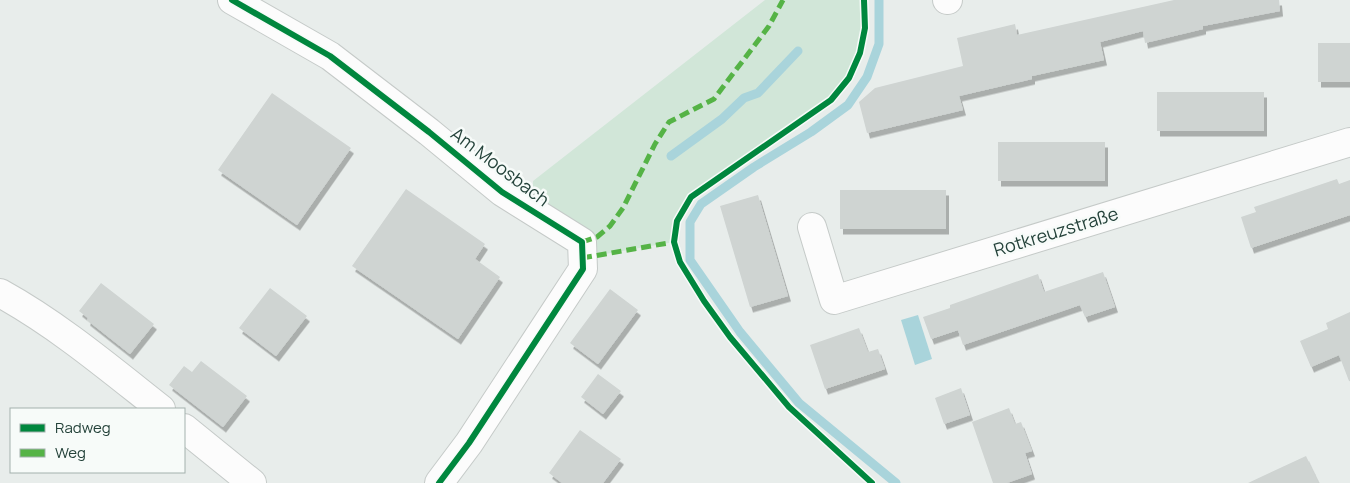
<svg xmlns="http://www.w3.org/2000/svg" width="1350" height="483" font-family="Manrope,sans-serif">
<style>
.green{fill:#d1e6d8}
.water{fill:#a9d4db}
.lines{fill:none;stroke-linecap:round;stroke-linejoin:round}
.stream{stroke:#a9d4db;stroke-width:9}
.building{fill:#cfd4d2;filter:url(#shadow)}
.minor-casing{stroke:#c5cac8;stroke-width:30}
.minor{stroke:#fcfcfc;stroke-width:28}
.quiet{stroke:#55b346;stroke-width:5;stroke-dasharray:10 5;stroke-linecap:butt}
.cycleway-casing{stroke:#f7fbf9;stroke-width:9}
.cycleway{stroke:#00873e;stroke-width:6}
.labels{text-anchor:middle;stroke-width:5;stroke-linejoin:round;paint-order:stroke}
.street-label{font-size:18px;fill:#24423a;stroke:#f7fbf9}
</style>
<defs>
<filter id="shadow"><feDropShadow dx="3" dy="5.5" stdDeviation="0" flood-color="#0004"/></filter>
</defs>
<rect width="100%" height="100%" fill="#e8edeb"/>
<path class="green" d="M765,0H864L865,28L860,53L849,78L831,100L691,197L677,221L674,242L582,258V242L587,228L548,207L533,192V181Z"/>
<path class="water" d="M918,315L932,359L915,365L901,320Z"/>
<g class="lines">
<path class="stream" d="M879,0V44L867,77L848,105L811,132L754,167L701,204L690,222V260L740,332L799,403L896,483
M671,156L722,119L744,98L758,93L798,51"/>
</g>
<path class="building" d="M1174,0H1279L1280,11L1203,26V29L1145,43L1143,31L1100,42L1104,60L1032,76V79L959,96L963,110L867,133L859,102L875,88L963,66L957,38L1015,24L1017,35Z
M1318,43H1350V82H1318Z
M1157,92H1264V131H1157Z
M272,93L351,148L297,225L218,170Z
M998,142H1105V181H998Z
M1337,179L1339,184L1350,180V215L1251,248L1241,217L1256,212L1254,207Z
M406,189L485,244L475,259L500,277L458,339L352,266Z
M840,190H946V229H840Z
M758,195L788,296L750,307L720,206Z
M1103,272L1115,307L1085,317L1080,305L963,345L958,330L931,339L923,317L950,308V305L1038,274L1044,292Z
M101,283L154,324L130,354L87,320L88,318L79,311Z
M270,288L307,316L276,356L239,328Z
M610,289L638,310L598,364L570,343Z
M1350,312V381H1349L1339,355L1311,367L1300,341L1328,329L1326,323Z
M859,328L868,352L878,349L885,369L825,389L810,345Z
M201,361L247,396L223,427L169,385L184,366L192,372Z
M598,374L621,391L603,414L581,397Z
M961,388L970,415L944,424L935,398Z
M1009,408L1015,424L1021,422L1032,451L1025,453L1032,474L1007,483H993L972,422Z
M580,430L621,459L603,483H562L549,473Z
M1306,456L1319,483H1248Z"/>
<g class="lines">
<defs>
<path id="minor" d="M232,0L330,56L429,132L502,192L582,242L583,269L469,443L439,483
M947,0H948
M812,227L834,300L1350,142
M0,293C58,325 109,368 161,409
M184,428L252,483"/>
</defs>
<use href="#minor" class="minor-casing"/>
<use href="#minor" class="minor"/>
<path class="quiet" d="M582,242L597,237L610,226L623,208L655,144L669,122L714,99L769,26L783,0
M582,258L674,242"/>
<defs>
<path id="cycleway" d="M232,0L330,56L429,132L502,192L582,242L583,269L469,443L439,483
M864,0L865,28L860,53L849,78L831,100L691,197L677,221L674,242L680,262L704,301L730,337L789,407L872,483"/>
</defs>
<use href="#cycleway" class="cycleway-casing"/>
<use href="#cycleway" class="cycleway"/>
</g>
<g class="labels">
<g class="street-label">
<text transform="translate(500 167) rotate(37)" y="6">Am Moosbach</text>
<text transform="translate(1056 232) rotate(-17)" y="6">Rotkreuzstraße</text>
</g>
</g>
<rect x="10" y="408" width="175" height="65" fill="#f7fbf9" stroke="#a3b1ad"/>
<rect x="20" y="424" width="25" height="8" fill="#00873e" stroke="#a3b1ad"/>
<text x="55" y="433" font-size="15" fill="#24423a">Radweg</text>
<rect x="20" y="449" width="25" height="8" fill="#55b346" stroke="#a3b1ad"/>
<text x="55" y="458" font-size="15" fill="#24423a">Weg</text>
</svg>
